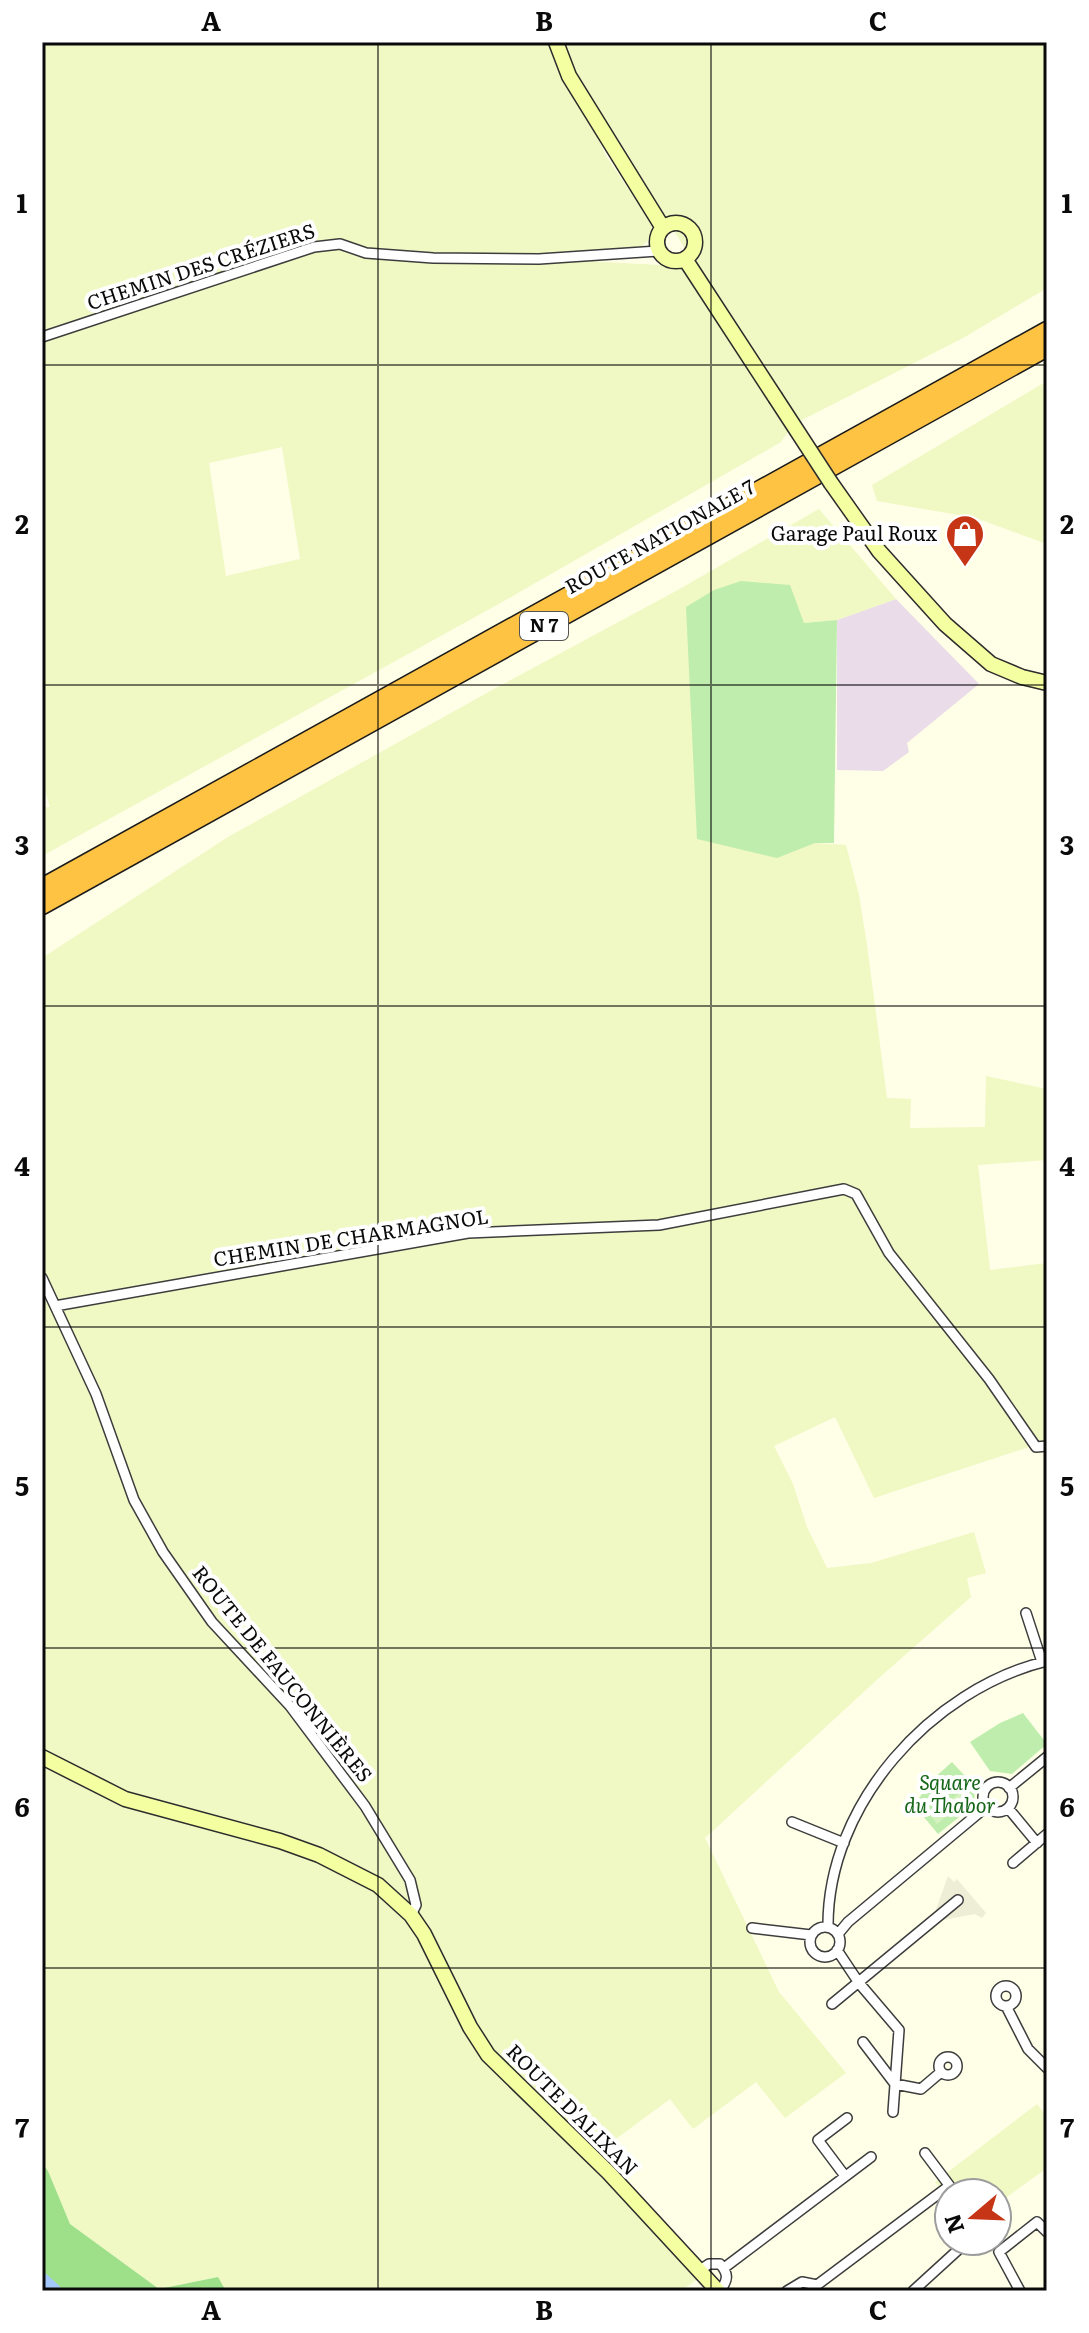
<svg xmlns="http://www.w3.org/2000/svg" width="1089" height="2333" font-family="Literata,serif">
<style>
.industrial{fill:#eadce9}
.farmland{fill:#f0f8c4;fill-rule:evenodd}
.green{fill:#bfedad}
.forest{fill:#9edf8a}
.pitch{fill:#d6f3bf}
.plaza{fill:#eeedd6}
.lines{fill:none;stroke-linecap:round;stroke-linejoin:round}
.river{stroke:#a5c8fc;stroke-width:16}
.street-casing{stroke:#3d3d3d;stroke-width:12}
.secondary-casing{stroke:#2c2c2c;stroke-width:17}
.highway-casing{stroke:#1b1b1b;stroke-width:21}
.street{stroke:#fff;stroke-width:9}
.secondary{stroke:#f4ffa1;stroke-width:14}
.highway{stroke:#ffc344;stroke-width:18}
.secondary-bridge-casing{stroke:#2c2c2c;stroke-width:17;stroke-linecap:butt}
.secondary-bridge{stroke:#f4ffa1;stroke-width:14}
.grid{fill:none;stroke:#0a0a0a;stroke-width:2;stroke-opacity:0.55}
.labels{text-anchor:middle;stroke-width:8;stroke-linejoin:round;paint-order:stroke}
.shield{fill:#fff;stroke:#545454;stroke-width:2}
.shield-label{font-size:18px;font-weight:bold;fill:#0a0a0a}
.street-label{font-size:20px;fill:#0a0a0a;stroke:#fff}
.poi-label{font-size:20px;fill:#0a0a0a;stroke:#fff;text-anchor:end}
.park-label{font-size:20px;font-style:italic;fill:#156617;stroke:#fff}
.neatline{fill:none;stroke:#0a0a0a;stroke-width:3}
.grid-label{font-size:26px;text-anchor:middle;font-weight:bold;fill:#0a0a0a}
</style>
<rect width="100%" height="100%" fill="#feffe6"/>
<path class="industrial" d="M896,599L979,684L907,743L909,752L883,771L837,770V620Z"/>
<path class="farmland" d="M42,42H1047V288L963,338L800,421L684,247L617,137L572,80L606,156L652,224V232L650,239L642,246L545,259L680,266L788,432L781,442L504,601L42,856V808L50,807L42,781ZM282,447L300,559L226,576L209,463Z
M1047,381V544L976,518L877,501L872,485Z
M819,509L896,599L837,620L804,623L777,857L815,843L846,845L859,895L867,945L887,1098L911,1099L910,1128L985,1127L986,1076L1047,1089V1160L978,1165L990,1270L1047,1263V1441L874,1498L835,1417L774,1446L793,1484L807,1527L827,1568L871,1563L974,1532L986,1573L967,1578L971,1597L880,1677L705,1838L779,1992L846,2073L785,2118L756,2082L693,2129L670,2099L601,2150L584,2158L699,2278L681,2291H227L217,2277L159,2289L70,2224L48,2171L42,2163V958L228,837L494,689L676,591Z
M1037,2104L1047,2117V2168L997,2204V2193H949V2199L935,2182Z"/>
<path class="green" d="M741,581L790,585L804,623L837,620L834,843H815L777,858L697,839L686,607L714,590Z
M1023,1713L1047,1744L1012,1774L990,1771L970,1742L1000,1723Z
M952,1762L975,1787L974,1805L938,1834L914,1805L932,1780Z"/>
<path class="forest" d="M42,2163L48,2171L70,2224L159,2289L218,2277L226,2291H42Z"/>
<path class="pitch" d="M963,1790L969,1798L937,1824L931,1816Z"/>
<path class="plaza" d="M948,1876L954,1882L957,1879L986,1913L982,1918L975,1914L938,1921L934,1915Z"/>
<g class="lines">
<path class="river" d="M42,2281L53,2291"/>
<defs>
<path id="street" d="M42,337L314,247L340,244L366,253L433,258L539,259L658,251
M42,1278L96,1394L134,1500L163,1552L212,1622L290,1706L365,1806L410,1880L416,1905L411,1915
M55,1306L468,1233L659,1225L844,1189L856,1194L889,1253L989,1379L1036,1447L1047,1446
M1026,1613L1042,1662
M983 1797a15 15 0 1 1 30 0a15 15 0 1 1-30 0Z
M1009,1788L1047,1757
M1008,1808L1037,1843
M792,1822L844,1843
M1013,1863L1047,1834
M828,1927C827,1805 931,1689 1047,1661
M810 1942a15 15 0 1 1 30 0a15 15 0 1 1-30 0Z
M752,1928L811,1935
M838,1934L848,1922L986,1807
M837,1950L859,1983L899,2030L893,2112
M996 1996a10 10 0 1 1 20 0a10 10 0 1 1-20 0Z
M832,2004L958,1900
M1006,2006L1028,2049L1047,2068
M863,2042L895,2084L921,2089L941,2072
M939 2066a9 9 0 1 1 18 0a9 9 0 1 1-18 0Z
M925,2153L955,2193
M845,2176L818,2140L847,2118
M724,2268L871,2157
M700,2270L709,2264H720C729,2274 728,2280 720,2291
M787,2291L802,2282L817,2285L949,2186
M913,2291L959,2249
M1020,2291L999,2252L1037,2222L1047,2232"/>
<path id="secondary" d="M556,42L569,76L663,228
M657 242a19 19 0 1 1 38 0a19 19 0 1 1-38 0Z
M685,259L775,397
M831,483L879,551L945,624L991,664L1022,677L1047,683
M42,1757L125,1799L280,1841L319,1855L378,1885L411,1915L424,1934L470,2027L488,2055L609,2173L718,2291"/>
<path id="highway" d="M42,888L1047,331
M42,905L1047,347"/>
</defs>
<use href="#street" class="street-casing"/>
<use href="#secondary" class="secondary-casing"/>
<use href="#highway" class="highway-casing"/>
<use href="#street" class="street"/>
<use href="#secondary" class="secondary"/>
<use href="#highway" class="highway"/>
<defs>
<path id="secondary-bridge" d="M775,397L831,483"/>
</defs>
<use href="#secondary-bridge" class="secondary-bridge-casing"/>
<use href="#secondary-bridge" class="secondary-bridge"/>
</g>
<path class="grid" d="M378,42V2291M711,42V2291M42,365H1047M42,685H1047M42,1006H1047M42,1327H1047M42,1648H1047M42,1968H1047"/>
<defs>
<symbol id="shop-pin" viewBox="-11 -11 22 30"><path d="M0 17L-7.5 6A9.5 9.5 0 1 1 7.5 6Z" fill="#c53516" stroke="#fff"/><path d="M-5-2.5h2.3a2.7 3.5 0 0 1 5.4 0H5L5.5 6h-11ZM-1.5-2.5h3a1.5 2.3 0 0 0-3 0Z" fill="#fff"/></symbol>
</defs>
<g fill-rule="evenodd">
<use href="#shop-pin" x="943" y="512" width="44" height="60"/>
</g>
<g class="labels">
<rect class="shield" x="520" y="612" width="48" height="28" rx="6"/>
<g class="shield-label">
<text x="544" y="632">N 7</text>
</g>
<g class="street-label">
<text transform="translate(201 267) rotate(-18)" y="7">CHEMIN DES CRÉZIERS</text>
<text transform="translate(660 537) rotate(-29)" y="7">ROUTE NATIONALE 7</text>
<text transform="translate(351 1238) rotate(-9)" y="7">CHEMIN DE CHARMAGNOL</text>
<text transform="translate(282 1674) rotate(51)" y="7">ROUTE DE FAUCONNIÈRES</text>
<text transform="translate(572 2110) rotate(45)" y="7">ROUTE D'ALIXAN</text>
</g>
<g class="poi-label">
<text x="937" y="541">Garage Paul Roux</text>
</g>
<g class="park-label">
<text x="950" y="1790">Square<tspan x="950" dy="23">du Thabor</tspan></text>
</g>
</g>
<rect width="1089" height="2333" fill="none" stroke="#ffffff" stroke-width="88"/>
<g transform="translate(973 2217) rotate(251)"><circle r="38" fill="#ffffff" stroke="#9d9d9d" stroke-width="2"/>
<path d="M0-6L14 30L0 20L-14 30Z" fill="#c53516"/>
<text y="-12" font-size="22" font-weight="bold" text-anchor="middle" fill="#0a0a0a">N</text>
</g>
<rect x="44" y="44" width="1001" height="2245" class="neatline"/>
<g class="grid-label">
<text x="211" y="31">A</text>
<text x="544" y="31">B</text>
<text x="878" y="31">C</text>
<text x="22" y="213">1</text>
<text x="1067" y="213">1</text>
<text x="22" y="534">2</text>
<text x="1067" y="534">2</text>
<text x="22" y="855">3</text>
<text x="1067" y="855">3</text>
<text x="22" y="1176">4</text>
<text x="1067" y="1176">4</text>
<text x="22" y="1496">5</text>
<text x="1067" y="1496">5</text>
<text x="22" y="1817">6</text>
<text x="1067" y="1817">6</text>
<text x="22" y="2138">7</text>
<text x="1067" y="2138">7</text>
<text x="211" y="2320">A</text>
<text x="544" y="2320">B</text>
<text x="878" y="2320">C</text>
</g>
</svg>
